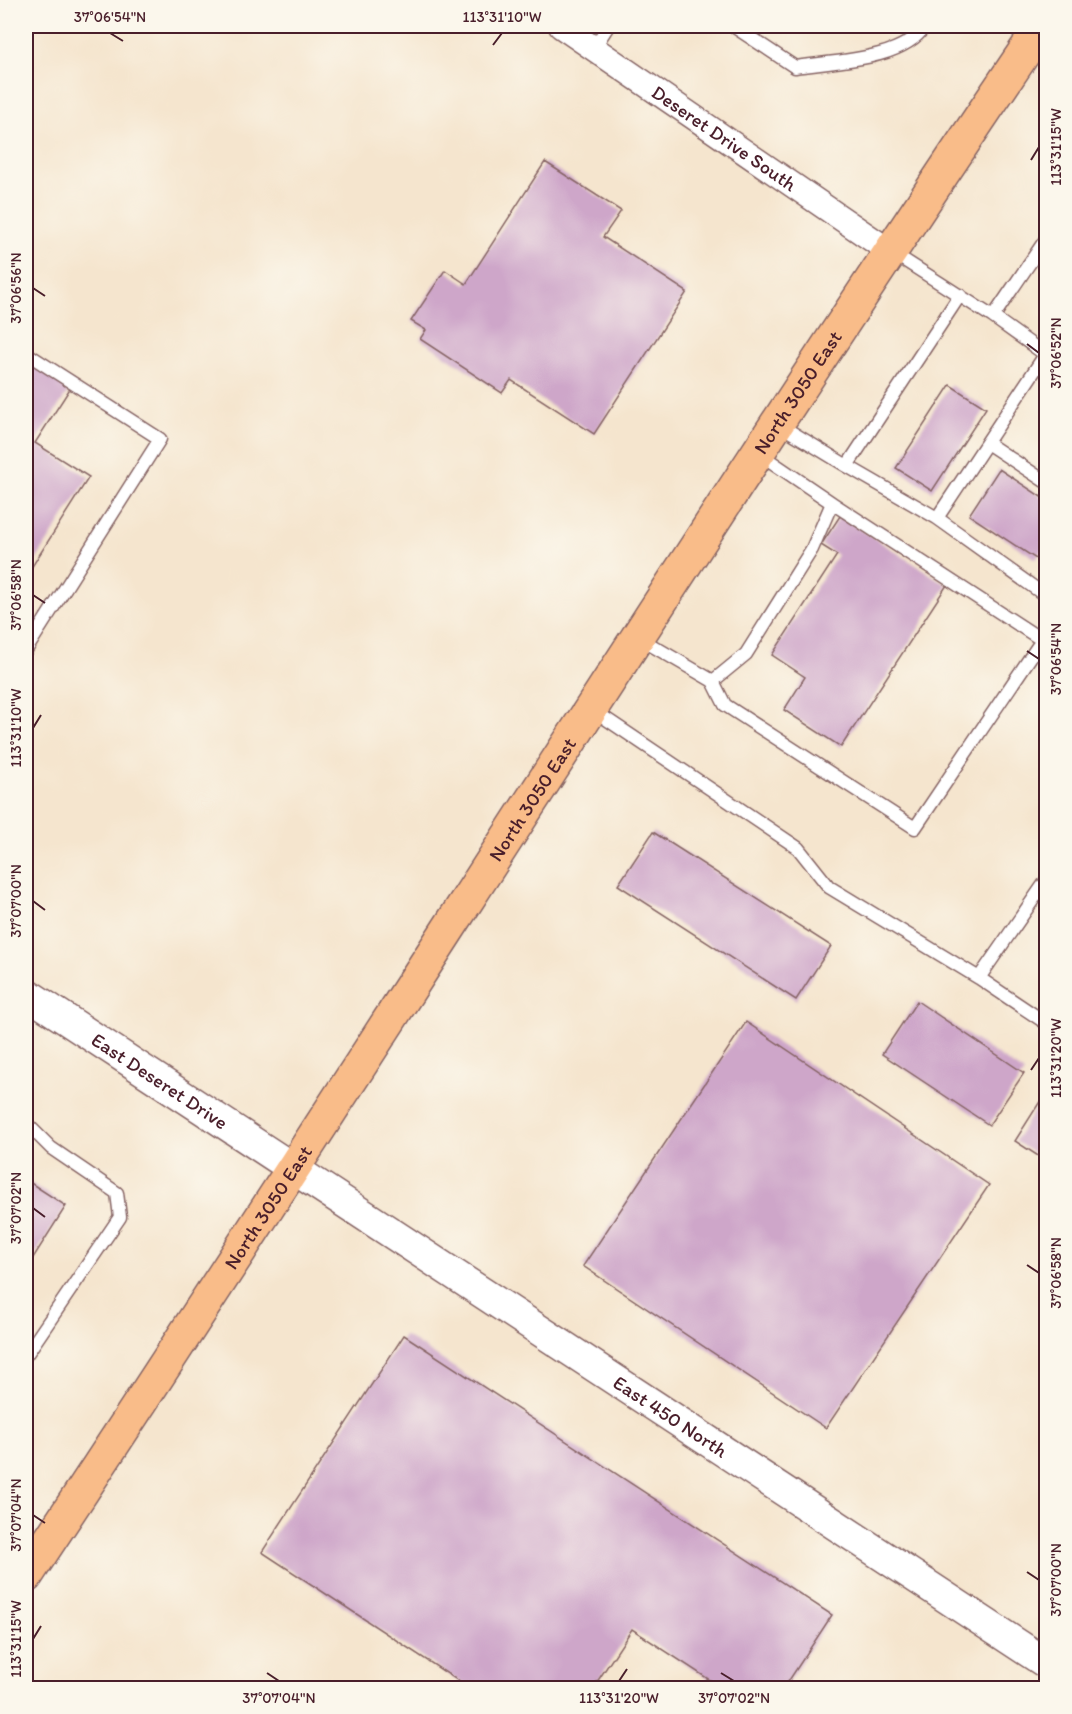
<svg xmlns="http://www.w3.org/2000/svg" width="1072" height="1714" font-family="Itim,sans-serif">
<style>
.building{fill:#cea6c9}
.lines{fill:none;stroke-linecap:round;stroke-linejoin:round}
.service-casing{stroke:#866464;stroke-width:15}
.minor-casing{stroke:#866464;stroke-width:27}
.tertiary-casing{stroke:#866464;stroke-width:33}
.primary-casing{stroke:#866464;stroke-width:36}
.service{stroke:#fff;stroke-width:12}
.minor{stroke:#fff;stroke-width:24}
.tertiary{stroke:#fff;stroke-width:30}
.primary{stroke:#f9bc89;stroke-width:33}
.ticks{fill:none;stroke:#4a1f2b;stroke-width:2}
.labels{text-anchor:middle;stroke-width:6;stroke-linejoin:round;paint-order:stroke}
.street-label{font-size:20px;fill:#4a1f2b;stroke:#fbf7ec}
.neatline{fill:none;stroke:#4a1f2b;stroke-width:2}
.ticks-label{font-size:15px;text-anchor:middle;fill:#4a1f2b}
</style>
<rect width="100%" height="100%" fill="#fbf7ec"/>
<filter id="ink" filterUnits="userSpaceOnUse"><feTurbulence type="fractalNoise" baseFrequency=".0167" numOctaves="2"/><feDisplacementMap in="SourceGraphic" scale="12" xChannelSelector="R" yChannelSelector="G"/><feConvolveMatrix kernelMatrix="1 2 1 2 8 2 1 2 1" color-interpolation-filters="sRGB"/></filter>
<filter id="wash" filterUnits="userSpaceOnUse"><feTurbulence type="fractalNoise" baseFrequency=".008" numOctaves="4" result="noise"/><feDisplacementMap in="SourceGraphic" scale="24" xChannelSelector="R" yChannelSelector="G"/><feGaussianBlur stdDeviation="1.35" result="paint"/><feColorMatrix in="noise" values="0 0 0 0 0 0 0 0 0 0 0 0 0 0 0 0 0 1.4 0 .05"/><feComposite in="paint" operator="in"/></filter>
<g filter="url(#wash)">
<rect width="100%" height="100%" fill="#f5e5ce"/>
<g id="blocks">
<path class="building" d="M545,162L621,211L603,237L687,292L594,434L511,380L502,393L420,339L426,330L411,321L445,270L466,284Z
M26,358L71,387L35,443L89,477L26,576Z
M950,385L986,408L932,491L896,468Z
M999,469L1046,500V543L1036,559L969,515Z
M840,516L947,585L841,747L784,710L805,677L772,655L837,555L821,545Z
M653,832L831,946L796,1000L618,885Z
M917,1001L1024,1073L989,1125L882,1054Z
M746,1022L989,1185L826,1428L583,1266Z
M1046,1092V1161L1015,1141Z
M26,1180L66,1206L26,1269Z
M404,1335L832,1615L784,1688H722L632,1629L593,1688H469L262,1552Z"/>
</g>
</g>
<g filter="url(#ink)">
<use href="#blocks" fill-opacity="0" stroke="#866464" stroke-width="1.5"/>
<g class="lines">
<defs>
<path id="service" d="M733,26L795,67C834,61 902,61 925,26
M594,48L608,26
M893,253L993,317L1046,239
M993,317L1046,355
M26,353L160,439L26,650
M1045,355L937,518L1046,596
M778,424L847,466L960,295
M987,443L1046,482
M847,466L937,518
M639,638L713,681L725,705L915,828L1042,640L832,503
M713,681L746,654L812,549L832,503L760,454
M593,710L798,848L829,887L979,978L1046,1023
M979,978L1046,881
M26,1123L51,1148L117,1193L120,1217L26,1355"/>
<g id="minor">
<path id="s1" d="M561,26L889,251"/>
</g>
<g id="tertiary">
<path id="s2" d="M26,993L1046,1663"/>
</g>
<g id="primary">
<path id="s3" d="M26,1576C368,1061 695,537 1042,26"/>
</g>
</defs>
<use href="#service" class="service-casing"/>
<use href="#minor" class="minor-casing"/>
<use href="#tertiary" class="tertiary-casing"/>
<use href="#primary" class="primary-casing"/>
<use href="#service" class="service"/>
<use href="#minor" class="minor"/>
<use href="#tertiary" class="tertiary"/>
<use href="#primary" class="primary"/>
</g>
</g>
<path class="ticks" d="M110,33L123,41M493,45L502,33M1031,160L1039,147M33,288L45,296M1027,344L1039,353M33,595L45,603M1027,651L1039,659M33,728L41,715M33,901L45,910M1031,1070L1039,1058M33,1208L45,1217M1027,1265L1039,1273M33,1515L45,1523M1027,1572L1039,1580M33,1639L41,1626M267,1673L279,1681M721,1673L734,1681M619,1681L627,1669"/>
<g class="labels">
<g class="street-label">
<text dy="7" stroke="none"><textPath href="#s1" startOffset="198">Deseret Drive South</textPath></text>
<text dy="7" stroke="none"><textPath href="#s3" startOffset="1413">North 3050 East</textPath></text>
<text dy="7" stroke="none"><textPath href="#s3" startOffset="927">North 3050 East</textPath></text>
<text dy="7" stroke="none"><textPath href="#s2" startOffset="160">East Deseret Drive</textPath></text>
<text dy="7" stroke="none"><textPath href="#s3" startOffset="441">North 3050 East</textPath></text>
<text dy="7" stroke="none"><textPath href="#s2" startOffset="771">East 450 North</textPath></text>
</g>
</g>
<rect width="1072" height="1714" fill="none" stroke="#fbf7ec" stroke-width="66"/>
<rect x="33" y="33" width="1006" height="1648" class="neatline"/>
<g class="ticks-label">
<text x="110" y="22">37°06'54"N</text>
<text x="502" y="22">113°31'10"W</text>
<text transform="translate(1056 147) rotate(-90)" y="5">113°31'15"W</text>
<text transform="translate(16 288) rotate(-90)" y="5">37°06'56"N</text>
<text transform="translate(1056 353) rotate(-90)" y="5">37°06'52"N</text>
<text transform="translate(16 595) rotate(-90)" y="5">37°06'58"N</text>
<text transform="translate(1056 659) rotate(-90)" y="5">37°06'54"N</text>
<text transform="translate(16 728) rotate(-90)" y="5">113°31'10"W</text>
<text transform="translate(16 901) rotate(-90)" y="5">37°07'00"N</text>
<text transform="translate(1056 1058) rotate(-90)" y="5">113°31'20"W</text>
<text transform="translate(16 1208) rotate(-90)" y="5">37°07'02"N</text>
<text transform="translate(1056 1273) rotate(-90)" y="5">37°06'58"N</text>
<text transform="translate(16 1515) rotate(-90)" y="5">37°07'04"N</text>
<text transform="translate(1056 1580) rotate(-90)" y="5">37°07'00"N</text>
<text transform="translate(16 1639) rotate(-90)" y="5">113°31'15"W</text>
<text x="279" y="1703">37°07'04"N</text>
<text x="619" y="1703">113°31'20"W</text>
<text x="734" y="1703">37°07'02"N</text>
</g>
</svg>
